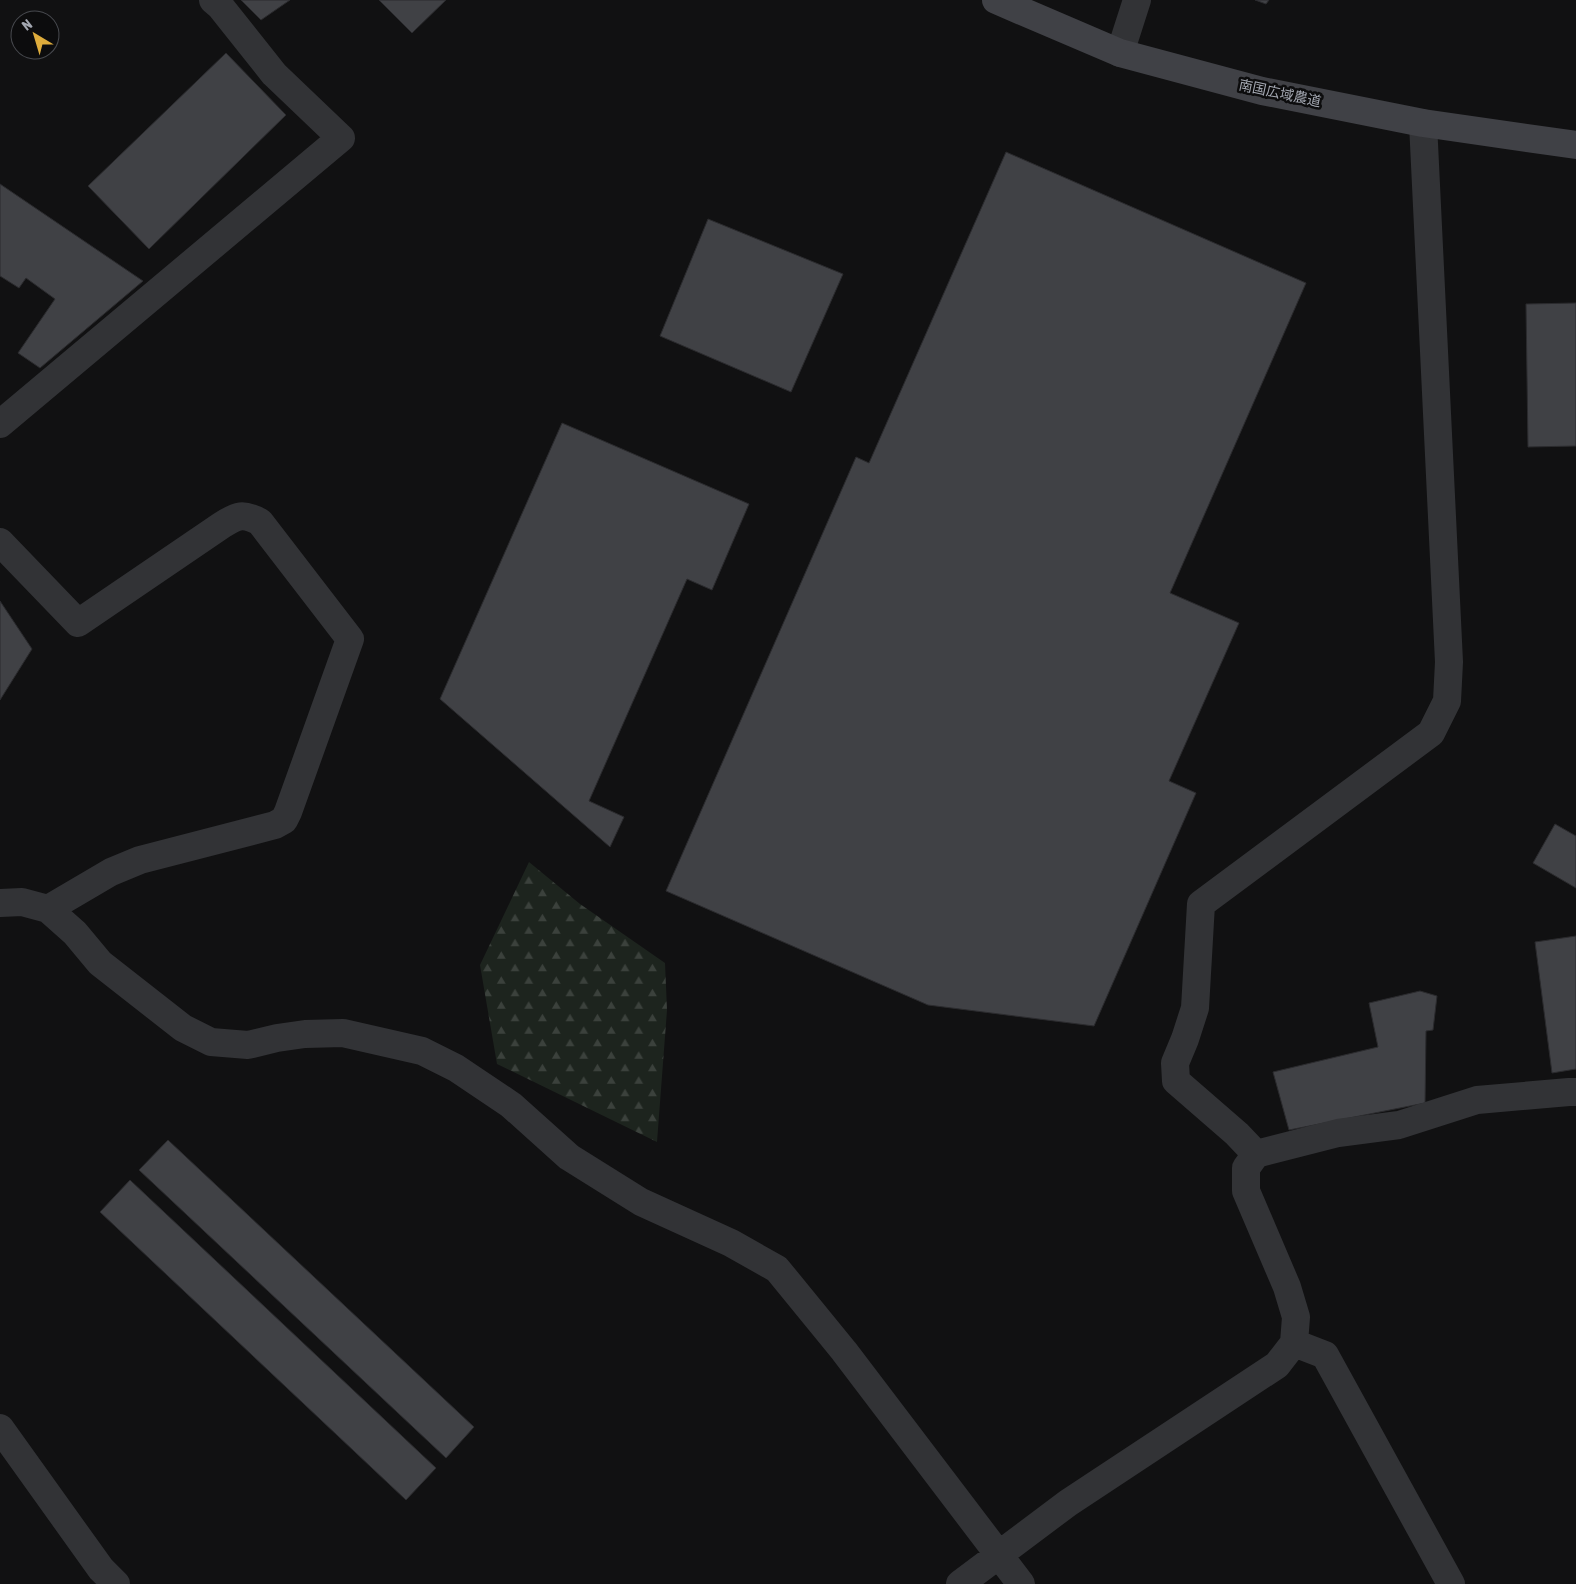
<svg xmlns="http://www.w3.org/2000/svg" width="1576" height="1584" font-family="'Asap Condensed','Noto Sans JP',sans-serif">
<style>
.forest{fill:url(#forest-firs)}
.building{fill:#404145;stroke:#2b2b2e}
.lines{fill:none;stroke-linecap:round;stroke-linejoin:round}
.street{stroke:#323336;stroke-width:28}
.secondary{stroke:#404146;stroke-width:28}
.labels{text-anchor:middle;stroke-width:5;stroke-linejoin:round;paint-order:stroke}
.street-label{font-size:14px;fill:#a3a7b1;stroke:#0c0c0d}
</style>
<defs>
<pattern id="forest-firs" width="22" height="20" patternUnits="userSpaceOnUse" patternTransform="scale(1.25)"><rect width="22" height="20" fill="#1d241e"/><path d="M5 1l3.5 6h-7zM16 11l3.5 6h-7z" fill="#3b413c"/></pattern>
</defs>
<rect width="100%" height="100%" fill="#111112"/>
<path class="forest" d="M529,862L580,904L665,963L667,1010L657,1142L497,1064L480,965Z"/>
<path class="building" d="M241,0H290L261,20Z
M379,0H446L412,33Z
M1255,0H1269L1266,4Z
M226,53L286,115L149,249L88,186Z
M1006,152L1306,283L1170,593L1239,623L1169,781L1196,793L1094,1026L928,1005L666,891L856,457L869,463Z
M0,184L143,281L40,368L18,353L55,299L26,278L19,288L0,276Z
M708,219L843,274L791,392L660,336Z
M1576,303V446L1528,447L1526,304Z
M562,423L749,504L712,590L687,579L589,801L624,817L610,847L440,699Z
M0,601L32,649L0,700Z
M1555,824L1576,836V888L1533,863Z
M1576,936V1069L1552,1073L1535,942Z
M1420,991L1437,996L1433,1030L1426,1031L1425,1103L1289,1130L1273,1072L1378,1047L1369,1003Z
M168,1140L474,1427L446,1458L139,1170Z
M130,1180L436,1468L406,1500L100,1212Z"/>
<g class="lines">
<path class="street" d="M1120,53L1137,0
M0,424L341,138L274,74L220,6L213,0
M0,542L78,623L222,525C238,515 243,513 260,522L350,639L288,812L284,820L275,825L140,860L111,872L48,909
M0,903L22,902L48,909L75,933L100,963L183,1028L211,1042L248,1045L277,1038L305,1034L343,1033L422,1051L456,1068L511,1105L569,1157L641,1202L731,1243L777,1269L844,1351L1021,1584
M1256,1154L1237,1134L1176,1081L1175,1063L1185,1039L1195,1008L1201,904L1431,733L1447,701L1449,662L1423,123
M1294,1343L1325,1355L1451,1584
M0,1428L101,1569L116,1584
M960,1584L1068,1503L1277,1365L1294,1343L1296,1317L1287,1287L1246,1191V1168L1256,1154L1338,1133L1399,1125L1477,1100L1569,1092H1576"/>
<path class="secondary" d="M996,0L1120,53L1262,91L1423,123L1576,145"/>
</g>
<g class="labels">
<g class="street-label">
<text transform="translate(1280 93) rotate(12)" y="5">南国広域農道</text>
</g>
</g>
<g transform="translate(35 35) rotate(322)"><circle r="24" fill="#0c0c0d" stroke="#484a4f"/>
<path d="M0-4L9 19L0 12L-9 19Z" fill="#deac3c"/>
<text y="-8" font-size="14" font-weight="bold" text-anchor="middle" fill="#a3a7b1">N</text>
</g>
</svg>
